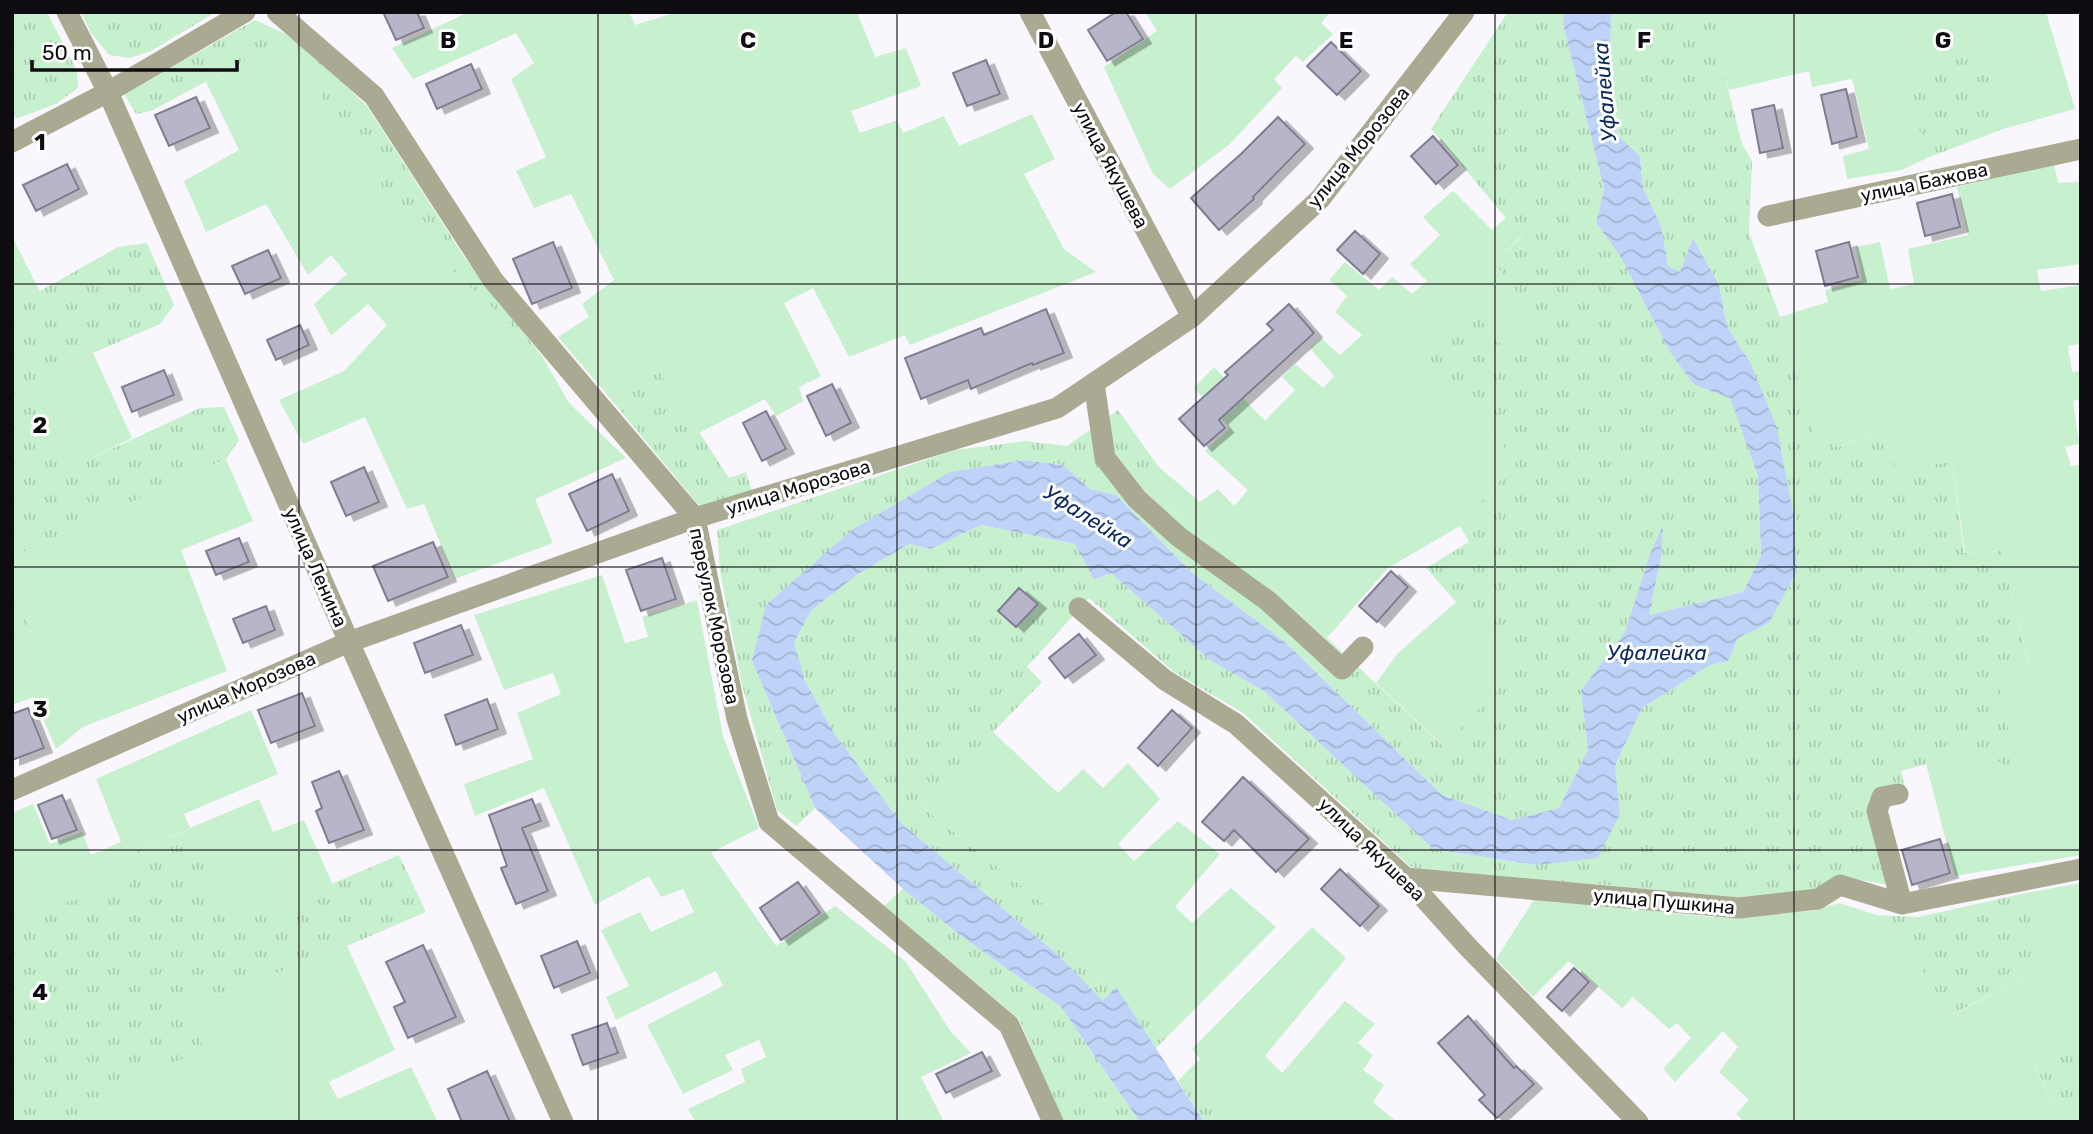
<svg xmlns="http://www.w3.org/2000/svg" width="2093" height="1134" font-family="Rubik,sans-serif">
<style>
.grass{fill:url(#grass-tufts)}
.garden{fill:#c7f0cf}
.water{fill:url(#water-waves)}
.building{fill:#b6b5c9;stroke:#7f7e90;stroke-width:2;filter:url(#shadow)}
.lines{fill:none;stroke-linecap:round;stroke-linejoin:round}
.minor{stroke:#aaaa93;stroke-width:21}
.grid{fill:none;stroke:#0e0b11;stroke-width:2;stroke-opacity:0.55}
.labels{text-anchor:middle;stroke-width:6;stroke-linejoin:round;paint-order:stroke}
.street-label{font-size:19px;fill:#0e0b11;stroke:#fff}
.water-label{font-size:21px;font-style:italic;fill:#0b285c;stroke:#fff}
.grid-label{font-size:23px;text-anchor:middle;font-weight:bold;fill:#0e0b11;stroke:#fff;stroke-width:6;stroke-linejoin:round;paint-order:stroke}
</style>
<defs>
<pattern id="grass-tufts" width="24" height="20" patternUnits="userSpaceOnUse" patternTransform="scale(1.75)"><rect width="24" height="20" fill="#c7f0cf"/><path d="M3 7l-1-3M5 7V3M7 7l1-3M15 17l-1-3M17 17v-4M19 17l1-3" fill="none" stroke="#aaccb1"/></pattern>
<pattern id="water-waves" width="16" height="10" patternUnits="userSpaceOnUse" patternTransform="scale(1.75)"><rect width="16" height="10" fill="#bed3f7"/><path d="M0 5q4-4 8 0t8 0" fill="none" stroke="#a2b4d3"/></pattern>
<filter id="shadow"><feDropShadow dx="8" dy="4.5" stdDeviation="0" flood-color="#0004"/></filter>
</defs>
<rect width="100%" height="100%" fill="#faf6fe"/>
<path class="grass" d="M12,12H47L77,71L78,88L56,104L18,118L12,116Z
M81,12H216L151,51L130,58L109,55L91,33Z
M1508,12H1564L1563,24L1604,189L1596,223L1620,256L1670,352L1694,385L1730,397L1758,476L1761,556L1743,592L1649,615L1661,558L1650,554L1625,632L1581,690L1588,750L1559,808L1512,820L1442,795L1285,642L1192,573L1116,495L1090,489L1063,465L1024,460L951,472L752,661L815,808L796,826L777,810L742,685L720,571L717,530L955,450L1025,441L1067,446L1118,410L1159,467L1141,487L1257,573L1443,746L1523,663L1456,602L1426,568L1469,542L1460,526L1517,461L1422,363L1473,310L1494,262L1522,237L1431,129Z
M1611,12H1722L1713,51L1723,68L1742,144L1752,161L1749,233L1780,317L1815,435L1838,447L1882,432L1896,469L1952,462L1964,553L2001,551L2029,664L1997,676L2019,777L1968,753L1901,771L1908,800L1887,807L1908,888L1840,877L1814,890L1734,899L1607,885L1433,873L1411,867L1243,713L1174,672L1089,598L1027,667L1042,682L921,806L1054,912L1043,925L1100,981L1115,971L1165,1039L1155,1049L1116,988L1103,1002L1057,954L902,824L834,733L805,681L793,642L811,611L858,574L909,544L931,549L981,525L1075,544L1094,580L1111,573L1211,661L1264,691L1433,849L1536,865L1620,814L1615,766L1642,708L1710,665L1728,661L1738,638L1769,623L1750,362L1727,327L1719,285L1693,238L1680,272L1668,266L1661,226L1643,188L1640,156L1617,136L1610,53Z
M255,20L297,39L367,106L465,258L542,356L378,199L382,176L325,105L302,52L282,41L151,111L136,114L124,94Z
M1983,51L2003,129L1927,158L1904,74Z
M147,243L174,305L160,324L93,353L28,394L66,470L200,408L224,407L239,440L226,459L12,557V307L118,247Z
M654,363L729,478L746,472L752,491L701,508L604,391Z
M12,586L31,633L12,644Z
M190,829L232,927L399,855L426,912L347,946L188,1007L210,1062L194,1068L110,1085L118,1107L72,1122H12V911L13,913L136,851Z
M903,889L961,936L1061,1007L1140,1122H1063L1019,1019L884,906Z
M2026,893L2039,970L1951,1015L1914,958L1877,915L1918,917Z
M2081,1054V1122H2061L2033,1060Z
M1187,1071L1220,1109L1207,1122H1204L1178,1081Z"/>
<path class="garden" d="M469,12H629L635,25L677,12H857L875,57L906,48L921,86L851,111L860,133L897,120L903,133L944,116L959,146L1032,114L1055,159L1024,174L1064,249L1096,272L910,345L905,335L849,357L813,288L784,303L821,376L799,387L803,401L776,416L765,399L699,433L654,364L604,391L558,337L589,317L582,304L614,280L571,194L534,208L516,171L546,157L511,79L534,63L516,33L413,79L392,48Z
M1145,12H1330L1321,23L1333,34L1303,62L1296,56L1274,79L1282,88L1230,144L1170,189L1153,174L1104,67L1157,31Z
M1722,12H2046L2075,109L2003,129L1983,51L1905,74L1927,158L1902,170L1847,179L1843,156L1869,149L1852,79L1812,87L1809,71L1729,90L1723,68L1713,51Z
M282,41L302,52L325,105L382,176L378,199L542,356L569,403L626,458L535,499L553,543L455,579L424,504L407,509L365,417L303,444L279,400L344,371L387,325L368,304L331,336L314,304L347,274L331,255L308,275L266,204L206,232L184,181L239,150L206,82Z
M2054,164L2058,183L2079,182L2081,190V264L2037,270L2041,291L2081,285V344L2068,346L2072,372L2081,371V399L2073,401L2079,444L2065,447L2071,466L2081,465V855L1955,876L1926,764L1968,752L1994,758L2018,775L1997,676L2029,663L2001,551L1965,553L1952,462L1896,469L1882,432L1837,447L1815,435L1780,317L1828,302L1825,290L1862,280L1856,247L1880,242L1890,289L1914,284L1908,249L1968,235L1957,187Z
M1453,191L1492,230L1507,217L1522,236L1494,262L1546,329L1511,356L1473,311L1422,363L1517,461L1460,526L1388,568L1327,638L1257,573L1140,486L1159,467L1200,502L1218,489L1234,506L1248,490L1205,451L1230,428L1194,388L1214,367L1265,421L1295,390L1282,377L1295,364L1323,388L1334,376L1310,348L1321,338L1340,355L1362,335L1335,312L1347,296L1329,280L1345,262L1379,290L1392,277L1412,294L1427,281L1410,264L1440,235L1423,217Z
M12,236L40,292L12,307Z
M93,353L132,438L66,471L27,394Z
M226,459L253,521L181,550L227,671L83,727L56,749L34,697L12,705V644L31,633L12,586V557Z
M602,575L625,643L648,637L642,617L697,600L723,736L759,828L711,853L776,946L835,906L906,962L951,1032L971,1053L921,1077L944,1122H695L688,1109L745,1082L741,1069L766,1057L759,1040L725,1055L733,1070L683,1094L647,1025L723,986L716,971L616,1020L606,997L629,986L601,930L640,912L651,932L694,912L683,889L661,897L649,876L595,905L544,788L475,816L464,784L533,759L517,713L561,694L553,673L504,690L474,615Z
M1456,602L1523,663L1444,746L1376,683L1398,653Z
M251,710L278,774L184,814L190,828L259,799L273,832L304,820L333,885L232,927L189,829L136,851L129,889L13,913L12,813L33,804L50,844L82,832L91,855L121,842L96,779Z
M993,732L1058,793L1083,769L1103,788L1128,763L1160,799L1118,844L1134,861L1178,821L1220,854L1175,907L1192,923L1231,888L1276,927L1165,1039L1115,971L1100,981L1043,925L1054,912L921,806Z
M2081,883V1054L2033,1061L2061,1122H1744L1736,1114L1749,1100L1719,1072L1738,1047L1723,1031L1675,1082L1663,1069L1691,1038L1677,1023L1669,1029L1633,997L1622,1008L1569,961L1533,997L1496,959L1535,898L1709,917L1812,911L1839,903L1877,915L1914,958L1952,1015L2039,970L2026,893Z
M1312,927L1346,958L1265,1056L1282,1073L1345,1001L1375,1024L1358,1043L1373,1055L1363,1070L1384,1085L1373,1102L1397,1122H1207L1220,1109L1187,1071L1200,1059L1192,1049Z
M347,946L395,1050L329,1082L338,1099L411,1067L438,1122H72L118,1107L110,1085L188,1057L195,1067L210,1062L188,1007Z"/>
<path class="water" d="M1564,12H1611L1610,53L1617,135L1640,156L1643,188L1661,226L1668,266L1680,272L1693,238L1719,285L1727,327L1750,362L1777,428L1794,518L1797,571L1769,623L1738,638L1728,661L1710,665L1642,708L1615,766L1620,814L1598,858L1536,865L1433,849L1264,691L1211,661L1111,573L1094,580L1075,544L981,525L931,549L909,544L858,574L811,611L794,642L805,681L834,733L902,824L1057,954L1103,1001L1116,987L1204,1122H1140L1061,1007L961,936L903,889L815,808L752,661L766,605L853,529L950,472L1024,460L1063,465L1090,489L1116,495L1192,573L1285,642L1442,795L1512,820L1559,808L1588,750L1581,690L1625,632L1650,554L1663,525L1661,558L1649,615L1743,592L1761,556L1758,476L1730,398L1694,385L1670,352L1620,256L1596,223L1604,189L1563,24Z"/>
<path class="building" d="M383,12H417L424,28L396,40Z
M1116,12H1126L1143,39L1107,61L1088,30Z
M1331,42L1361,71L1337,95L1307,66Z
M986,60L1000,94L967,106L953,73Z
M471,64L482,89L437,109L426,84Z
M1846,89L1857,137L1832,144L1821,95Z
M196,97L210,128L169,146L155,115Z
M1774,105L1783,148L1760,153L1752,110Z
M1278,117L1305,144L1253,197L1254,199L1219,230L1191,198L1241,154Z
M1433,136L1458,165L1436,184L1411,156Z
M67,164L79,189L36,211L23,185Z
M1952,194L1960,227L1925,236L1917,203Z
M1355,231L1380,254L1363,274L1337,250Z
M553,242L572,288L532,304L513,259Z
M1849,242L1858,277L1825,286L1816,251Z
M268,250L281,278L245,294L232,266Z
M1289,304L1314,333L1219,420L1225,428L1204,446L1179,419L1228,375L1225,372L1273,330L1267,324Z
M1046,309L1064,353L1033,365L1032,363L971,389L968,380L921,399L905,358L981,328L984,335Z
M300,325L309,345L276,360L267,340Z
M164,370L174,395L132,412L122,387Z
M832,384L851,423L826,436L807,396Z
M766,411L786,449L762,461L743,423Z
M364,467L379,502L346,516L331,482Z
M612,474L629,511L587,531L569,494Z
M239,538L249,562L216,575L206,551Z
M433,542L448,577L388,601L373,566Z
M662,558L676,599L641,611L626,570Z
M1391,571L1408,587L1377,622L1359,606Z
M1019,588L1038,604L1016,627L998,611Z
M266,606L275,630L243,643L233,619Z
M461,625L473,655L425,673L414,643Z
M1079,634L1096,655L1065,678L1049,658Z
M302,693L315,726L271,743L258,710Z
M487,699L498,729L456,745L445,715Z
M28,708L44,748L12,760V714Z
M1172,710L1192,728L1158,766L1138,748Z
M339,771L364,830L329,843L316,811L322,808L312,782Z
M1243,777L1309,839L1276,872L1234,830L1224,841L1202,822Z
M62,795L77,830L52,839L38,805Z
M532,799L541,821L522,828L548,891L516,904L501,868L507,866L489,815Z
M1940,839L1950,873L1912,885L1902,850Z
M1340,869L1379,906L1360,926L1321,889Z
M798,882L820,913L781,940L760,908Z
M577,941L590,973L554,988L541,956Z
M423,945L456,1017L408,1038L394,1007L405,1002L386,962Z
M1574,968L1589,982L1562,1011L1547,997Z
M1468,1016L1514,1068L1516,1066L1534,1084L1497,1118L1479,1100L1485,1095L1438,1043Z
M607,1023L618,1053L583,1065L572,1035Z
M982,1052L992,1071L946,1093L936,1074Z
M487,1071L510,1122H462L448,1089Z"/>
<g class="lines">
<path class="minor" d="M67,12L108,92L349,642L563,1122
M277,12L374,96L493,280L695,518L737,719L769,822L1009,1025L1053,1122
M1030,12L1192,317
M12,142L108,92L245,12
M1768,216L2081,149
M1094,383L1105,458L1137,499L1179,537L1268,601L1342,669L1363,647
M1079,608L1165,680L1236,724L1406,878L1467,946L1638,1122
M12,790L349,642L695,518L1057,408L1192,317L1320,199L1464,12
M1898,794L1882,797L1877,811L1902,904
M1406,878L1739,908L1818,899L1840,885L1902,904L2081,869"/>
</g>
<path class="grid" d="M299,12V1122M598,12V1122M897,12V1122M1196,12V1122M1495,12V1122M1794,12V1122M12,284H2081M12,567H2081M12,850H2081"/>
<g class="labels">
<g class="street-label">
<text transform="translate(1358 147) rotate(-51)" y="7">улица Морозова</text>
<text transform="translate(1111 165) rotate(62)" y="7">улица Якушева</text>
<text transform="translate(1924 182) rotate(-12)" y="7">улица Бажова</text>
<text transform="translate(798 487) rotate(-17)" y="7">улица Морозова</text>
<text transform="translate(316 567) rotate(66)" y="7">улица Ленина</text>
<text transform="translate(715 616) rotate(78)" y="7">переулок Морозова</text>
<text transform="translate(246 687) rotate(-24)" y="7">улица Морозова</text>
<text transform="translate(1372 849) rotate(44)" y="7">улица Якушева</text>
<text transform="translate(1664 901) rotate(5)" y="7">улица Пушкина</text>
</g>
<g class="water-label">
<text transform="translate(1605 92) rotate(-95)" y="7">Уфалейка</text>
<text transform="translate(1088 517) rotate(32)" y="7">Уфалейка</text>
<text x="1657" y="660">Уфалейка</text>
</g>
</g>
<g class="grid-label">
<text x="448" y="48">B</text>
<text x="748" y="48">C</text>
<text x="1046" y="48">D</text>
<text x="1346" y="48">E</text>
<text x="1644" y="48">F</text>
<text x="1943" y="48">G</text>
<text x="40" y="150">1</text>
<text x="40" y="433">2</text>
<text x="40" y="717">3</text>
<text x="40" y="1000">4</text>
</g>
<rect width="2093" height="1134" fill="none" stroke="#0e0b11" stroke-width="28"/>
<path d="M32 60v10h205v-10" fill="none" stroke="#0e0b11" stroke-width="3.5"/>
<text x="42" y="60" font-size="21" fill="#0e0b11" stroke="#ffffff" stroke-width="5" paint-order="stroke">50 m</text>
</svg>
